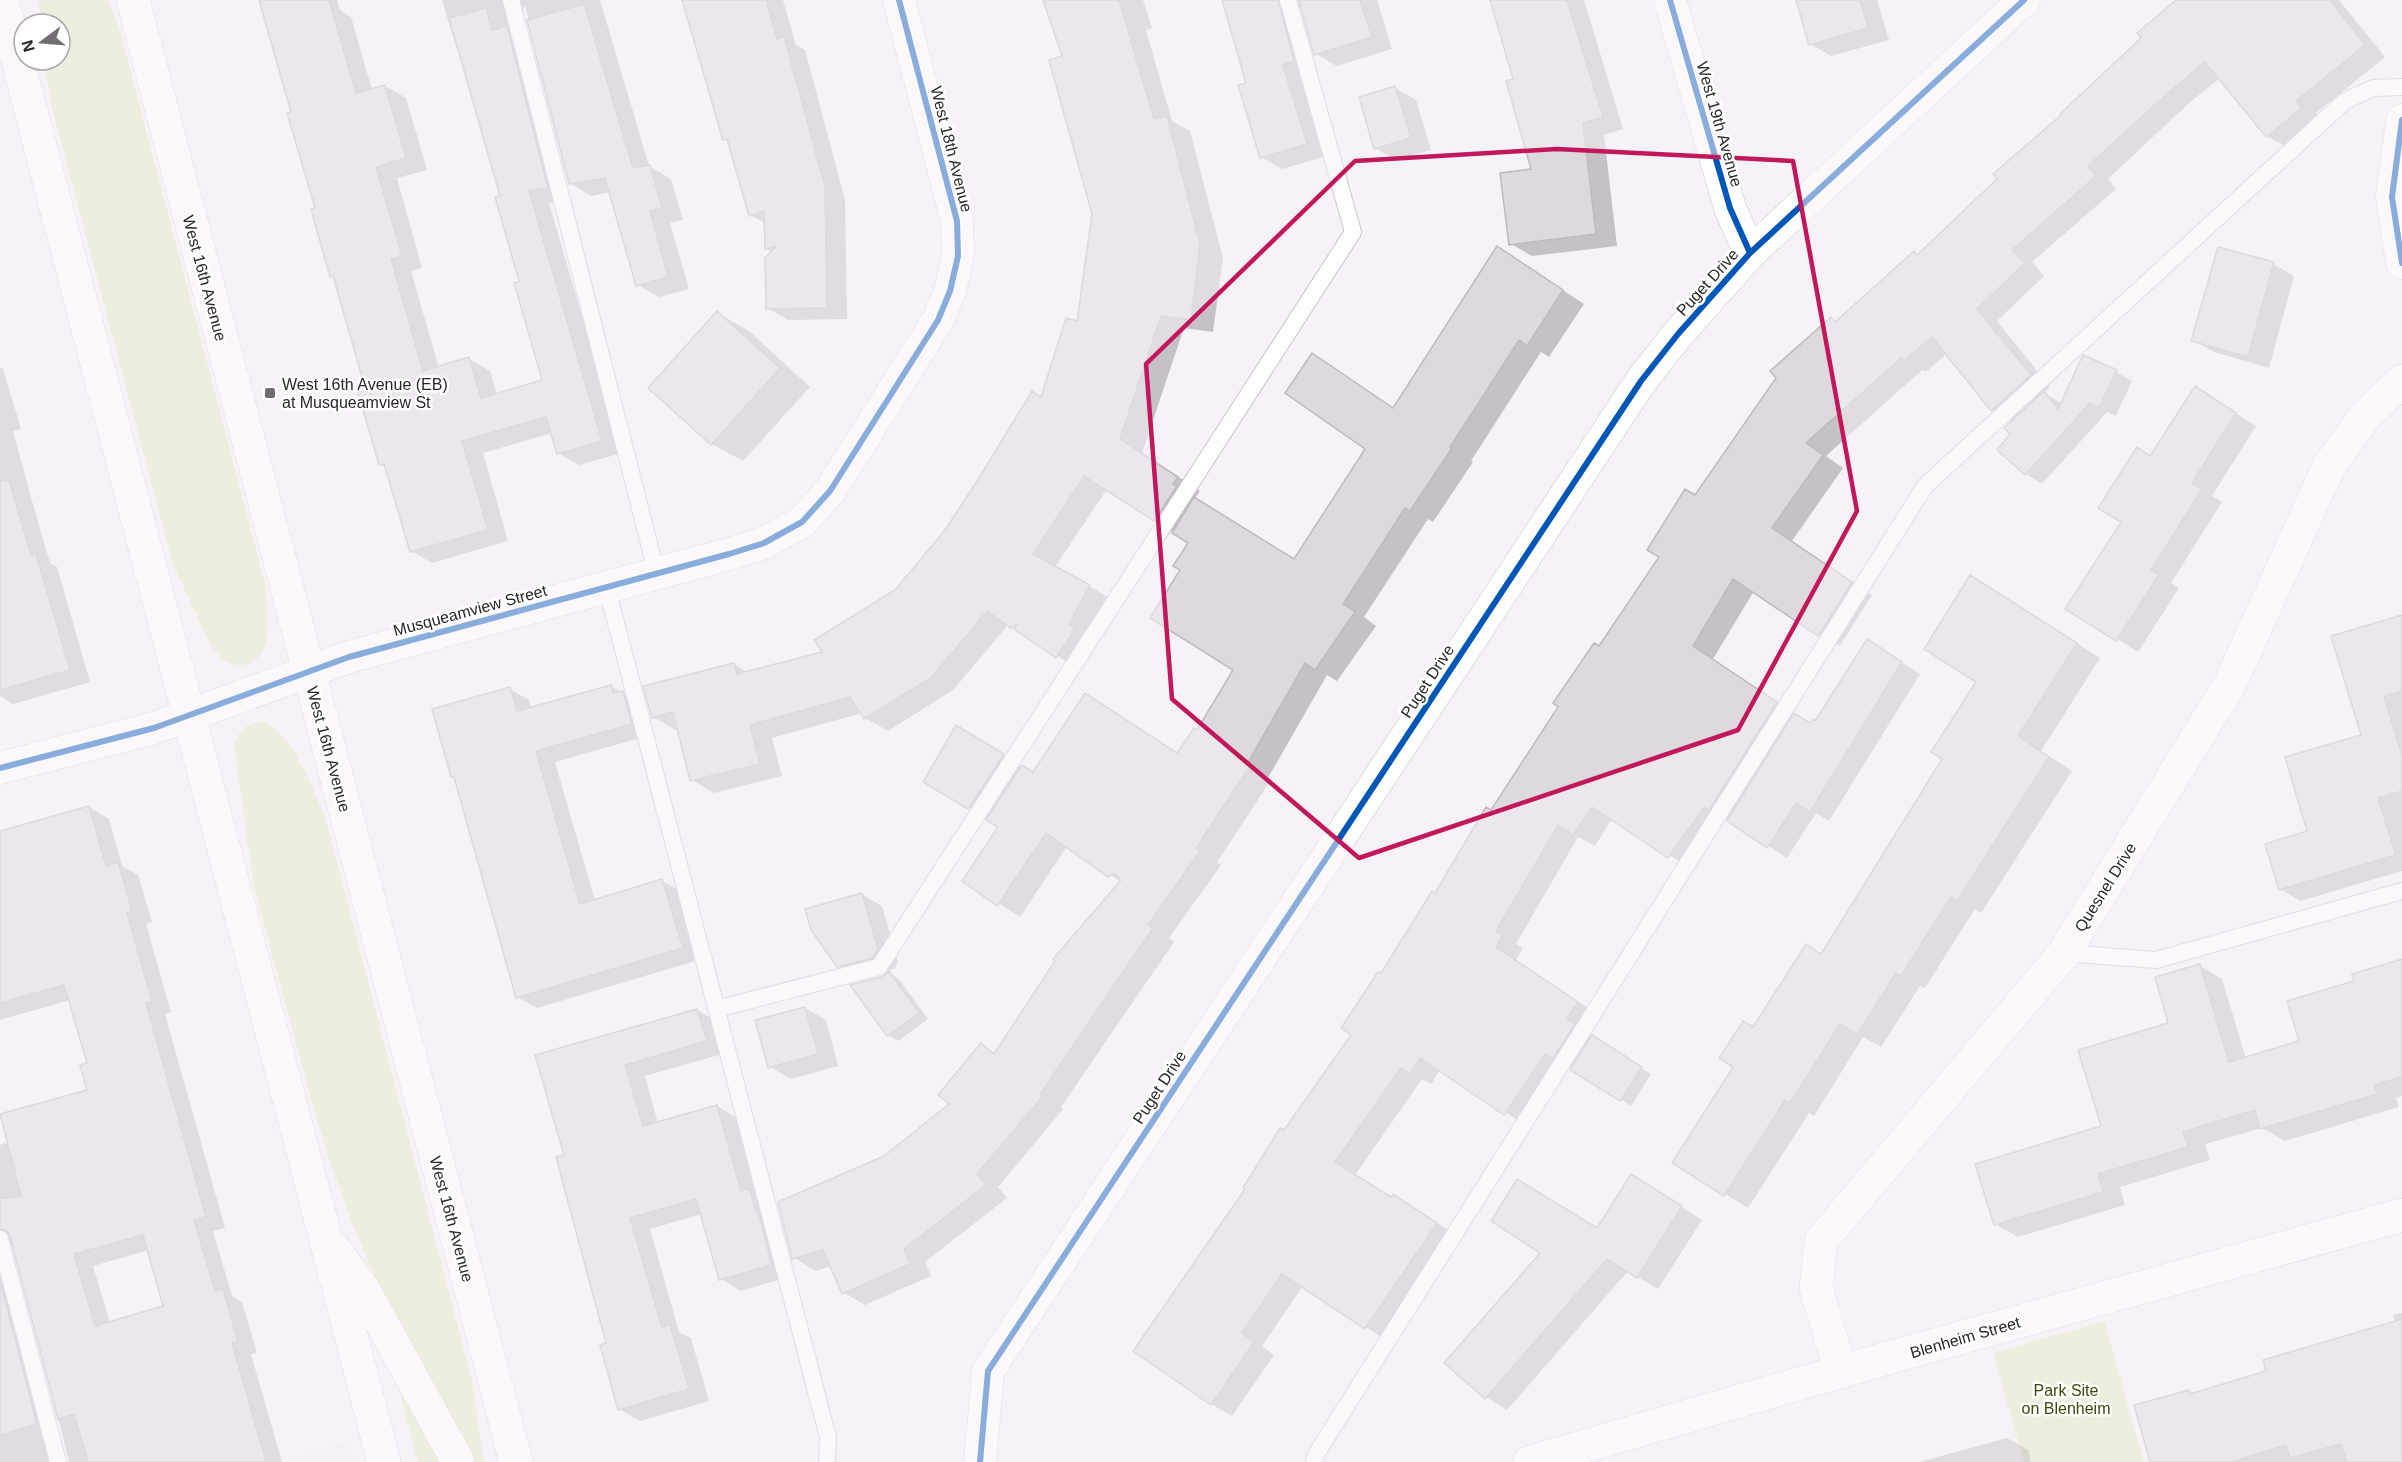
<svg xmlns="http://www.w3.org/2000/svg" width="2402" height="1462" font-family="Helvetica,sans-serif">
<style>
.built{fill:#f5eaf9}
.green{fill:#e2e8c2}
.shadow{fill:#0003;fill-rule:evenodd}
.building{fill:#ddd9de;stroke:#bebabf;stroke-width:1.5;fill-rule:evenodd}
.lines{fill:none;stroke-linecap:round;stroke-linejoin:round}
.service-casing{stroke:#c9c5cb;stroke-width:18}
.minor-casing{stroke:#c9c5cb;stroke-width:33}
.tertiary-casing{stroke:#c9c5cb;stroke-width:34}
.secondary-casing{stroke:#c9c5cb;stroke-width:34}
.service{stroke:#fefdfe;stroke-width:16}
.minor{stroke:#fefdfe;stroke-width:32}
.tertiary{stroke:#fefdfe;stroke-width:33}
.secondary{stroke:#fefdfe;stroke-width:33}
.cycleway-casing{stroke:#fff;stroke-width:10}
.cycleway{stroke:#0057b8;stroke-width:6}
.marked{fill:none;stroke:#c2185b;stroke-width:4.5;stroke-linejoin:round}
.poi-dot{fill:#726d73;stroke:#fff;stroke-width:2}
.labels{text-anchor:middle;stroke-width:5;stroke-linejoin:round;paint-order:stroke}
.street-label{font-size:16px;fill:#2a262b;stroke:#fff}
.poi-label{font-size:16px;fill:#2a262b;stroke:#fff;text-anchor:start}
.park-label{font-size:16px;fill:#3f470c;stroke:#fff}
</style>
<rect width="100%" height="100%" fill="#f7f2f8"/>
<path class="built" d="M349,1441L355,1462H277Z"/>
<path class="green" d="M39,0H108L120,30L265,583C266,607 277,660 243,665C229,667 220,657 212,647L173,565L51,104L45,60H60V24H41Z
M262,722C294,733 311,788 325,816L472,1381L484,1462H469L380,1288L352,1223L331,1165L314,1110L254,888L234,745C239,729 246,724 262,722Z
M2104,1321L2144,1462H2024L1993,1353Z
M405,1390L443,1462H418L400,1393Z"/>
<path class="shadow" d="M261,0H337L340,10L351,17L372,90L385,86L406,98L427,170L397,178L422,268L411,271L439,368L469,359L490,371L497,395L543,381L502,197L460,50L456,47L442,0H600L649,166L671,179L683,220L670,223L689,289L659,297L638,285L611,192L591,196L570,183L525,5L521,15L568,200L549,203L622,453L579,465L558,453L552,433L483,453L508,541L432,563L411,551L386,468L380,464L367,388L336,278L331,276L292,113Z
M684,0H783L796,45L805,50L845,200L847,319L788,320L767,308L772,252L766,249V223L750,215L729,142L724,139Z
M1044,0H1143L1152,28L1146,30L1172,121L1190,131L1223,258L1213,332L1184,328L1142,453L1200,491L1195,498L1295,560L1367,448L1313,355L1395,409L1519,261L1584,304L1549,357L1541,352L1471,461L1473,462L1433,522L1428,519L1364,617L1376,626L1337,681L1327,675L1268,778L1271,780L1217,862L1221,865L1169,938L1174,942L1061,1107L1063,1109L998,1187L1007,1198L925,1262L931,1276L865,1305L844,1293L832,1266L816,1271L794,1258L884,1157L951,1104L982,1045L996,1054L1121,882L1067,846L1020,917L964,881L1000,826L925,781L978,739L1034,774L1107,708L1178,754L1198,732L1235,669L1182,570L1190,543L1107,489L1055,567L1112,599L1079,670L1009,624L953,690L888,731L865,718L862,713L772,738L782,776L714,793L692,780L679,729L676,730L653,717L734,664L749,673L824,653L896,591L946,531L1042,399L1078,323L1093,214L1064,57Z
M1245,0H1377L1392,49L1337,66L1316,54L1301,3L1298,16L1327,156L1282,169L1261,157L1248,84Z
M1491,0H1584L1623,129L1604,135L1617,246L1532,256L1511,244L1533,170L1515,80Z
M1798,0H1877L1889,40L1831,56L1810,44Z
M2178,0H2339L2385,57L2316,113L2322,121L2288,148L2267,136L2220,78L2188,104L2108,179L2116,189L2032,262L2044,276L1997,321L2050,387L2044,393L2061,403L2116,372L2132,381L2116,416L2107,412L2042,484L2026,474L1999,450L2012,435L2013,422L1992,410L1947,353L1926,372L1922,370L1826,456L1843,468L1792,541L1872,595L1840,646L1754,591L1713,659L1811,725L1816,723L1886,652L1920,674L1829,821L1816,813L1787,858L1725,818L1690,868L1612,819L1595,846L1578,837L1516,944L1523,948L1516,960L1598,1015L1587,1032L1651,1074L1631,1106L1567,1064L1525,1125L1440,1070L1431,1084L1422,1079L1355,1175L1392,1198L1394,1196L1414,1208L1457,1236L1386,1340L1303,1286L1262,1346L1274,1355L1232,1416L1211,1404L1285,1132L1353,1034L1381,975L1661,557L1696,497L1831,319L1837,322L1918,256L2143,38Z
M1395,88L1416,100L1431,150L1396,160L1375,148Z
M2273,264L2294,276L2269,368L2214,352L2193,340Z
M718,313L749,331L810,387L743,461L712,444Z
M0,367L3,369L21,429L13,431L34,508L50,563L57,567L90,682L13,704L0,696Z
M2195,388L2256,426L2212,496L2222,502L2171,583L2179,588L2138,652L2067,608L2123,522L2150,457Z
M1994,591L2100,658L2041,751L2072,771L1981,913L1975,909L1925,988L1920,986L1881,1047L1863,1037L1814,1116L1809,1113L1748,1208L1674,1163L1735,1066L1754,1028L1822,955L1944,759L1978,681Z
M2402,617V871L2300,901L2280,889L2363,736Z
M611,686L643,704L651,735L555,762L595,901L662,881L682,892L702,959L537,1008L517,997L456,778L453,776L510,689L529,700L532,709Z
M89,807L109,819L122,866L138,875L152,922L146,924L171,1012L165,1014L225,1228L213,1231L232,1296L242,1302L257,1353L251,1354L282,1462H69L14,1243L10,1247L63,1462H0V1145L8,1142L89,1091L88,1064L70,1000L0,1020V833ZM149,1250L165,1307L110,1323L93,1266Z
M861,894L882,906L898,962L894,969L860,978L838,966Z
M2402,961V1096L2396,1098L2399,1107L2285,1141L2262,1128L2205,1144L2210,1160L2120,1187L2125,1205L2018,1237L1995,1224L2103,1127L2170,1024L2199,965L2222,979L2246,1059L2301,1042L2356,982Z
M889,973L899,979L928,1019L898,1041L888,1035L882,979Z
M805,1008L826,1020L838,1066L791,1079L770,1067Z
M697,1010L718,1022L726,1053L645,1076L658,1123L717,1106L737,1118L792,1276L741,1291L721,1279L702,1214L650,1229L679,1332L691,1338L709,1401L640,1421L619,1409L608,1344L566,1156L537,1056Z
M1653,1188L1702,1220L1658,1289L1628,1271L1507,1410L1486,1397L1542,1253L1598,1230Z
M2402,1313V1462H2152L2189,1392L2193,1394L2268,1372L2395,1322L2393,1315Z
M2007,1438L2028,1450L2031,1462H1911H1919Z"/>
<path class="building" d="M259,0H329L356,93L385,85L406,158L376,167L402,256L391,259L423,371L469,357L481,398L542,380L514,283L519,281L495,197L500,196L449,18L486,8L492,30L507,26L548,188L529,191L602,441L557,454L546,417L462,441L488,530L410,552L384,464L379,465L357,389L365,387L333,276L330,277L311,209L315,208L287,113L291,112Z
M682,0H766L777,39L784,36L825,187L827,308L766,309L765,258L776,246L765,249L764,211L749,216L727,139L723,140Z
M1043,0H1119L1154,119L1167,116L1200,244L1191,320L1161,316L1120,439L1178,477L1173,484L1177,486L1154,521L1084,476L1033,554L1090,585L1069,624L1075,629L1056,658L1014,629L1017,624L1011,628L987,611L931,678L864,719L850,697L750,725L760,764L690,781L673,712L652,718L643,686L734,663L737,674L822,652L814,640L895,590L945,530L979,478L1032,391L1041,397L1066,318L1077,321L1092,214L1049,60L1062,56Z
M1222,0H1278L1294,61L1283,65L1307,144L1260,158L1238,85L1246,83Z
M1299,0H1360L1372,37L1314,55Z
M1490,0H1567L1603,117L1583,123L1596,234L1509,245L1500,173L1531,169L1506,81L1513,79Z
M1796,0H1860L1868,28L1809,45Z
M2176,0H2330L2365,45L2296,101L2302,108L2266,137L2205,62L2168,93L2088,166L2096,176L2012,250L2025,263L1977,309L2031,375L1991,411L1932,337L1904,361L1901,358L1806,443L1823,455L1772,528L1852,582L1818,636L1733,579L1693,646L1777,702L1709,810L1704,807L1668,858L1592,807L1573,835L1558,825L1496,931L1503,935L1496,947L1578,1002L1567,1019L1575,1024L1553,1058L1545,1054L1504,1115L1420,1058L1410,1074L1401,1068L1335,1162L1391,1197L1393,1194L1437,1223L1365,1329L1282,1274L1242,1333L1254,1342L1211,1405L1133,1351L1245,1189L1243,1188L1280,1128L1284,1130L1351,1035L1341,1028L1378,972L1381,973L1432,891L1435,893L1486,807L1491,810L1558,707L1553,703L1594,643L1599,646L1659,557L1647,550L1685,489L1695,495L1776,378L1770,371L1831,317L1835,322L1914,251L1917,255L1997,179L1993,174L2061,115L2060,114L2141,38L2137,33Z
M584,4L633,168L650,165L662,208L650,211L668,277L636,286L605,178L569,184L527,20Z
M1395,86L1411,138L1374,149L1359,97Z
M1497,246L1563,290L1527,346L1519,340L1450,447L1452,448L1410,511L1405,508L1343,604L1355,612L1315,670L1305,663L1247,764L1250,766L1196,848L1200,851L1148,925L1153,928L1040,1094L1043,1096L977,1174L986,1185L904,1249L910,1264L842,1294L823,1250L792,1259L778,1202L884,1156L949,1104L938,1095L981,1043L994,1054L1055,961L1053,959L1121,880L1114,873L1108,877L1046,833L997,906L962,881L998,827L986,820L1022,765L1033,772L1085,693L1177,753L1194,728L1197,730L1233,670L1150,618L1180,570L1173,566L1188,543L1172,533L1194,497L1294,559L1365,449L1285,393L1312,353L1393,408Z
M2218,247L2274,262L2248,357L2191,341Z
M717,311L780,368L711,445L648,388Z
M2083,355L2117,370L2099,408L2090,403L2025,475L1997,450L2010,434L2004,428L2044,391L2058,409Z
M2195,386L2236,413L2192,483L2202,489L2151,570L2159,575L2116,641L2065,609L2121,522L2098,508L2137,447L2150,456Z
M9,480L31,555L36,554L70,670L0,690V481Z
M1970,575L2077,643L2018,736L2049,757L1957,901L1951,897L1901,976L1896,973L1857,1035L1840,1024L1790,1103L1785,1100L1724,1196L1672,1163L1733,1067L1719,1058L1743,1021L1753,1027L1806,944L1821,954L1942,759L1931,752L1976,682L1924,649Z
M2402,615V691L2384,696L2402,755V791L2378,798L2396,855L2279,890L2265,844L2307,831L2285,757L2361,735L2331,636Z
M1867,639L1902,662L1810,812L1796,803L1767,848L1727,821L1794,713L1810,723L1813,719L1815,721Z
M611,685L613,693L623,691L632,724L536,751L580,904L662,879L683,948L516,998L454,777H451L432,709L510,687L517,711Z
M956,725L1004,754L968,809L923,782Z
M89,806L106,866L118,862L132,911L127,913L152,1001L146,1003L206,1217L194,1220L215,1291L223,1289L238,1342L232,1343L266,1462H88L74,1414L58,1419L10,1236L7,1231L0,1229V1199L21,1196L0,1114L87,1090L80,1065L87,1063L64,985L0,1003V831ZM143,1235L163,1306L95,1326L74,1254Z
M862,893L878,949L872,958L837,967L811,930L805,909Z
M2402,959V1077L2374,1085L2377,1094L2260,1129L2255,1110L2183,1132L2188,1147L2098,1174L2103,1192L1994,1225L1975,1164L2101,1126L2078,1050L2168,1023L2155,977L2200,964L2229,1062L2299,1041L2287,1001L2354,981L2352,974Z
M889,971L919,1013L887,1036L850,985L882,977Z
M805,1007L818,1054L768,1068L755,1020Z
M697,1009L707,1041L625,1065L643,1126L717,1105L741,1191L749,1188L756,1211L758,1210L772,1265L719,1280L696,1199L630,1218L662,1327L670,1325L689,1389L618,1410L600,1345L606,1343L556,1157L564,1155L535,1055Z
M1592,1035L1642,1067L1620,1101L1570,1070Z
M1631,1174L1682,1206L1637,1278L1607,1259L1485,1399L1444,1363L1540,1253L1491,1221L1517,1179L1597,1228Z
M0,1281L37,1424L0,1435Z
M2402,1319V1462H2347L2341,1444L2290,1458L2286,1445L2231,1462H2150L2134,1405L2189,1390L2190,1394L2266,1371L2263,1360Z"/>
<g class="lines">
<defs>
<path id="service" d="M511,0L657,575
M607,588L818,1399L828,1437L827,1462
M2064,953L2156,960L2402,891
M716,1009L879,967L1353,232L1288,0
M0,1239L58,1462
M1314,1462L1315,1456L1925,486L2345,101L2373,88L2402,87"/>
<path id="minor" d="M1670,0L1730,208L1750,253
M2402,120L2392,197L2402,263
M0,768L154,728L349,657L729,554L764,543L802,522L830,491L938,320L950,291L958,256L957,221L899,0
M980,1462L988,1371L1641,381L1678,334L1750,253L2024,0"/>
<path id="tertiary" d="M1841,1372L1816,1288L1821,1241L2064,953L2230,684L2329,466L2365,416L2402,381
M1530,1462L1884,1359L2402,1215"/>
<path id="secondary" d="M2,0L384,1462
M133,0L516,1462
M335,1250L365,1292L458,1462"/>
</defs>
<use href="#service" class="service-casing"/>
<use href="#minor" class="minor-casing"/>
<use href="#tertiary" class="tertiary-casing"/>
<use href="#secondary" class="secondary-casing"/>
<use href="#service" class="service"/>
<use href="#minor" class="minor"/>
<use href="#tertiary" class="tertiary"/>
<use href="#secondary" class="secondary"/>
<defs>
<path id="cycleway" d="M1670,0L1730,208L1750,253
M2402,120L2392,197L2402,263
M0,768L154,728L349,657L729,554L764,543L802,522L830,491L938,320L950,291L958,256L957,221L899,0
M980,1462L988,1371L1641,381L1678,334L1750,253L2024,0"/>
</defs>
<use href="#cycleway" class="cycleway-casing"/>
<use href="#cycleway" class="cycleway"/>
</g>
<path d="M0 0H2402V1462H0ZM1557,149L1793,161L1857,511L1738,730L1359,858L1172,699L1146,364L1355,161Z" fill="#f7f2f8" fill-opacity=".55" fill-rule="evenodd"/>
<path class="marked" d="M1557,149L1793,161L1857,511L1738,730L1359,858L1172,699L1146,364L1355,161Z"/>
<rect class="poi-dot" x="264" y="387" width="12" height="12" rx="3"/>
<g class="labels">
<g class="street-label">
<text transform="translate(1720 124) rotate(74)" y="6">West 19th Avenue</text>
<text transform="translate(952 149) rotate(76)" y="6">West 18th Avenue</text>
<text transform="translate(205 278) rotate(75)" y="6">West 16th Avenue</text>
<text transform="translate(1707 282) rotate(-48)" y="6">Puget Drive</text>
<text transform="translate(470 610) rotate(-15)" y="6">Musqueamview Street</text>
<text transform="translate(1427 681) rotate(-57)" y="6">Puget Drive</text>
<text transform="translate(329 749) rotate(75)" y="6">West 16th Avenue</text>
<text transform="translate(2105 887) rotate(-58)" y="6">Quesnel Drive</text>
<text transform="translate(1159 1087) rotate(-57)" y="6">Puget Drive</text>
<text transform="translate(452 1219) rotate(75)" y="6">West 16th Avenue</text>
<text transform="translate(1965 1337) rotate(-16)" y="6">Blenheim Street</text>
</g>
<g class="poi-label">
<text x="282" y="390">West 16th Avenue (EB)<tspan x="282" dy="18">at Musqueamview St</tspan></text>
</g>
<g class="park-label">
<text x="2066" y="1396">Park Site<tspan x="2066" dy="18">on Blenheim</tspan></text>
</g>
</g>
<g transform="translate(42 42) rotate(254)"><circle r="28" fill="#ffffff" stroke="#aaa8aa" stroke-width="1.5"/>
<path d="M0-4.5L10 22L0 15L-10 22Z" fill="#726d73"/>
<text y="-9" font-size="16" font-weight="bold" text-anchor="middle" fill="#2a262b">N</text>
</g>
</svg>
